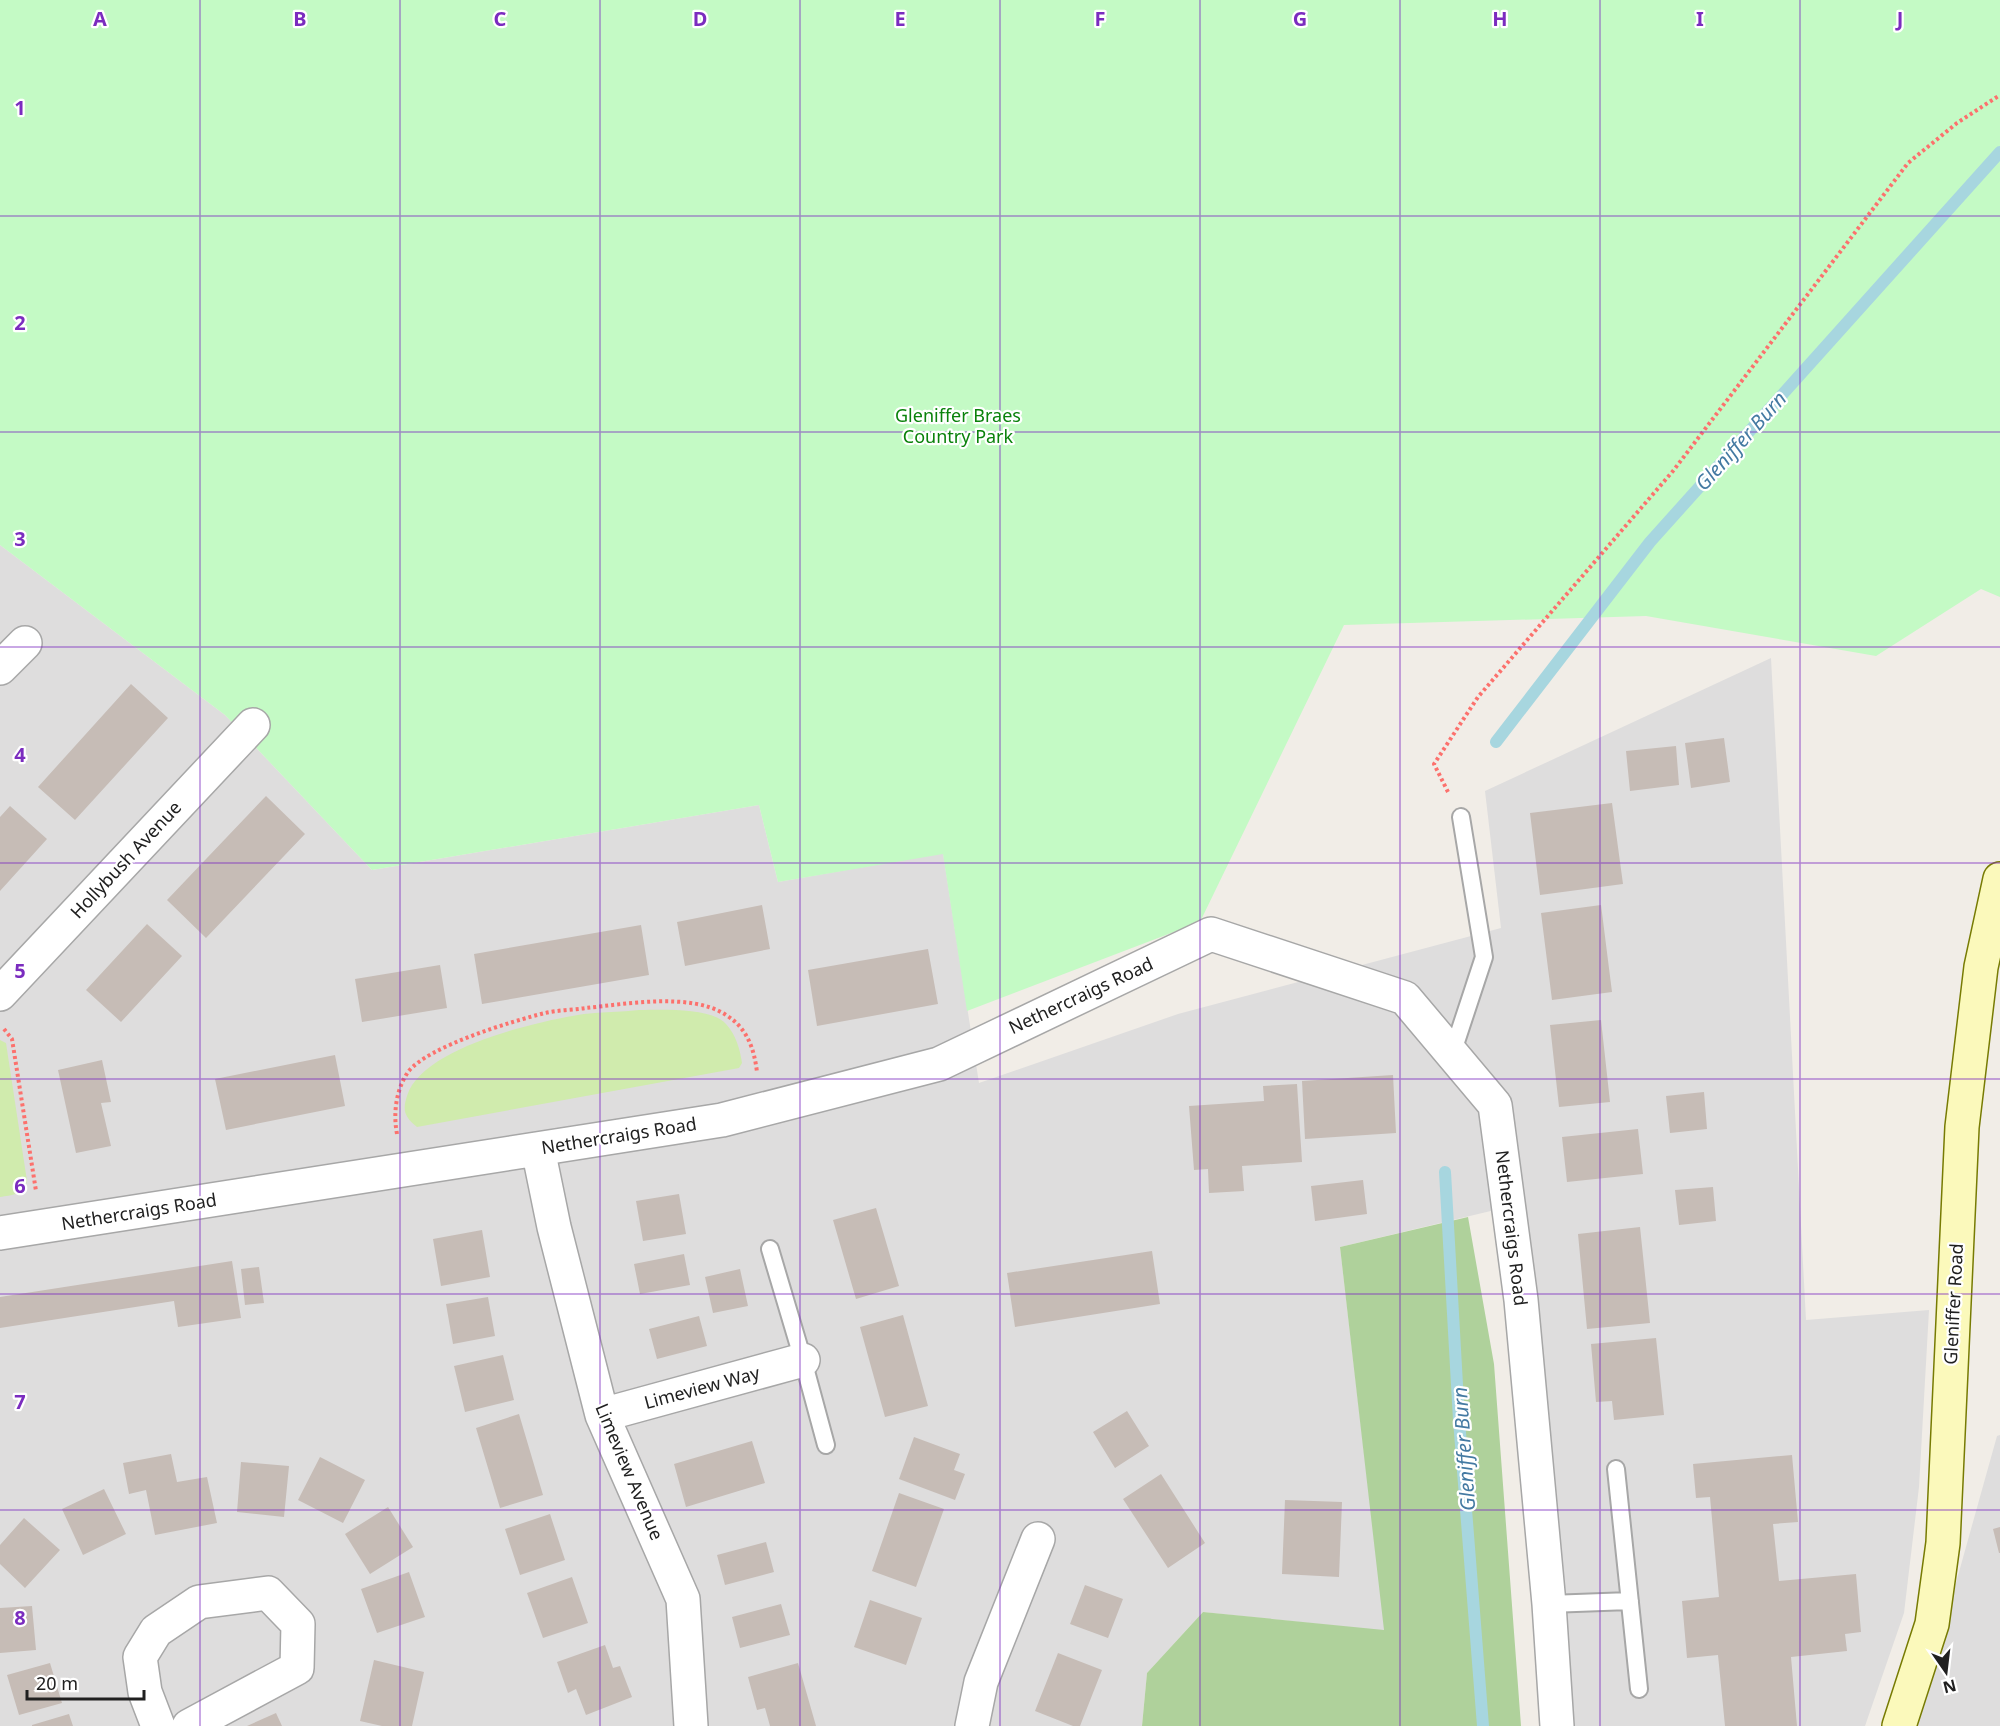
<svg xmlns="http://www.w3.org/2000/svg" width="2000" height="1726" font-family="'Noto Sans',sans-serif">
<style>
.residential{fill:#dedddd}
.grass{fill:#d0ebad}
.forest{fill:#afd19b}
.park{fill:#c4fac5}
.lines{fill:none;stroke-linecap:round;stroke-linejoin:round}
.stream{stroke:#a7d6df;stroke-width:12}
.building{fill:#c6bcb6}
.service-casing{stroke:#a7a7a7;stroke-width:20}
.minor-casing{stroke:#a7a7a7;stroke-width:36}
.secondary-casing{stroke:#777b03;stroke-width:36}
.path{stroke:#fc716d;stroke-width:4;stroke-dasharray:3 3;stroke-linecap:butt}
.service{stroke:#fff;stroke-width:16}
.minor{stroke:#fff;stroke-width:33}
.secondary{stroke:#fbf9bb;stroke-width:33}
.grid{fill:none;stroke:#7b2cbf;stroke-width:1.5;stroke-opacity:0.55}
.labels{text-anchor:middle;stroke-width:4.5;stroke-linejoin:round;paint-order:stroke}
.park-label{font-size:18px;fill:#0a820b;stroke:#fff}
.street-label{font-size:18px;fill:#202020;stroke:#fff}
.water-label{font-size:20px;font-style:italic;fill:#447aa2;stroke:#fff}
.grid-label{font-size:20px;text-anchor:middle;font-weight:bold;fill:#7b2cbf;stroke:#fff;stroke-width:4.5;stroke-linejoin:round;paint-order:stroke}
</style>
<rect width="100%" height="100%" fill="#f1ede7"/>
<path class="residential" d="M0,545L225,715L372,870L759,805L778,882L943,853L979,1083L1178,1014L1501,928L1485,791L1771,658L1806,1320L1929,1310L1919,1487L1904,1613L1865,1726H1574L1520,1204L1340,1247L1385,1631L1203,1612L1147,1673L1142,1726H0Z
M2000,1435V1726H1916L1997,1436Z"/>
<path class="grass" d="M639,1010C661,1010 711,1007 726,1024C736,1035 740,1049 742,1063L739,1068L417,1127C405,1117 402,1111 407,1096C422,1047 539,1021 584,1014C602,1012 621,1012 639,1010Z
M0,1040L6,1043L27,1181C23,1195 12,1195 0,1197Z"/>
<path class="forest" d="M1468,1217L1494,1364L1521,1726H1142L1147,1673L1203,1612L1384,1630L1340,1247Z"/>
<path class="park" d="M0,0H2000V597L1981,589L1876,656L1646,616L1344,625L1200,922L967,1011L943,854L778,882L759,805L372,870L225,715L0,545Z"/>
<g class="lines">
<path class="stream" d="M1496,742L1650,542L2000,152
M1445,1172L1459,1420L1483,1726"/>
</g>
<path class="building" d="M131,684L168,718L75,820L38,787Z
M1724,738L1730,782L1691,788L1685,743Z
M1676,746L1679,785L1630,791L1626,751Z
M266,796L305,834L206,938L167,900Z
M1612,803L1623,884L1540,895L1530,813Z
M10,806L47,839L0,891V817Z
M762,905L770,949L685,966L677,922Z
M1601,905L1612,992L1552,1000L1541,913Z
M147,924L182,956L121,1022L86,990Z
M641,925L649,975L482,1004L474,954Z
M928,949L938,1004L817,1026L808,970Z
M440,965L447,1008L362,1022L355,979Z
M1601,1020L1610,1102L1559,1107L1550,1025Z
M335,1055L345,1106L226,1130L215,1079Z
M102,1060L111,1102L101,1103L111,1146L76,1153L58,1070Z
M1393,1075L1396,1133L1305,1139L1302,1081Z
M1297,1084L1302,1162L1242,1166L1244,1191L1209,1193L1208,1169L1194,1170L1189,1106L1264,1101L1263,1086Z
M1704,1092L1707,1129L1670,1133L1666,1096Z
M1638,1129L1643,1174L1567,1182L1562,1137Z
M1363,1180L1367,1214L1315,1221L1311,1186Z
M1713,1187L1716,1221L1679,1225L1675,1190Z
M679,1194L686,1234L643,1241L636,1201Z
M876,1208L899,1286L856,1299L833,1220Z
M1640,1227L1650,1323L1587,1329L1578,1234Z
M482,1230L490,1277L441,1286L433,1239Z
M1152,1251L1160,1304L1015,1327L1007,1273Z
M684,1254L690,1285L640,1294L634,1264Z
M232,1261L241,1318L178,1327L174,1301L0,1328V1297Z
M259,1267L264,1303L245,1305L241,1269Z
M740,1269L748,1306L713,1313L705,1277Z
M488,1297L495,1336L453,1344L446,1304Z
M903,1315L928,1406L885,1417L860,1327Z
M699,1316L707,1346L657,1359L649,1329Z
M1656,1338L1664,1415L1614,1420L1612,1401L1596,1402L1591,1344Z
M503,1355L514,1400L465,1412L454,1366Z
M1127,1411L1149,1446L1115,1468L1093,1432Z
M519,1414L543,1495L500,1508L476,1428Z
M914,1437L960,1454L954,1470L965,1474L955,1500L899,1479Z
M752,1441L765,1483L686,1507L674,1464Z
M171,1454L177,1482L207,1477L217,1523L155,1535L146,1490L129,1494L123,1463Z
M1792,1455L1798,1522L1773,1524L1779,1581L1856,1574L1861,1632L1845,1634L1847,1651L1791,1657L1797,1726H1725L1718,1655L1687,1658L1682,1601L1719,1597L1710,1497L1696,1498L1693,1464Z
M320,1457L365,1480L343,1523L298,1500Z
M241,1462L289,1466L284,1517L237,1512Z
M1161,1474L1205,1543L1168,1568L1123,1499Z
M104,1489L126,1534L83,1555L62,1509Z
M899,1493L944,1509L916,1587L872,1571Z
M1285,1500L1342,1502L1339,1577L1282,1574Z
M388,1507L413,1547L370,1574L345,1534Z
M550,1514L565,1560L520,1575L505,1529Z
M24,1518L60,1550L25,1588L0,1564V1545Z
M2000,1527V1553H1999L1993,1529Z
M766,1542L774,1572L725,1585L717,1555Z
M409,1572L425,1617L377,1633L361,1589Z
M572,1577L588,1623L543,1638L527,1593Z
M1085,1585L1123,1599L1108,1638L1070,1624Z
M870,1600L922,1618L906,1665L854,1647Z
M781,1604L790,1635L740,1648L732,1617Z
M32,1606L36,1650L0,1653V1608Z
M605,1645L613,1668L620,1666L632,1697L586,1715L576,1689L568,1693L557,1662Z
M1058,1653L1102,1670L1080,1726H1073L1035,1711Z
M374,1660L424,1672L412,1726H382L360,1721Z
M50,1663L62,1703L19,1715L7,1675Z
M798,1663L816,1726H770L765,1708L757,1710L748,1677Z
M276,1713L282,1726H247Z
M69,1714L73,1726H32V1725Z"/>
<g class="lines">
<defs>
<path id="service" d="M1452,1054L1484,957L1461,817
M770,1249L803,1360L826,1445
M1616,1469L1639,1689
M1549,1604L1630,1601"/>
<path id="minor" d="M0,668L25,643
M0,994L253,725
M538,1149L554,1227L602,1415L683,1599L691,1726
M0,1233L722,1120L939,1064L1211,934L1405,998L1495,1105L1521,1300L1549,1604L1557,1726
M602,1415L803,1360
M158,1726L145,1692L140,1657L156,1631L199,1602L268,1593L298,1624L297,1668L189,1726
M972,1726L981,1682L1038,1539"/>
<path id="secondary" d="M1899,1726L1932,1624L1943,1543L1962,1127L1981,967L2000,879"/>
</defs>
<use href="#service" class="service-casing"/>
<use href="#minor" class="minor-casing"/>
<use href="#secondary" class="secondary-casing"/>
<path class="path" d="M1448,792L1434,764L1478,697L1673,471L1908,163L1957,123L2000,95
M4,1029L12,1039L36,1191
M397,1134C393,1113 396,1090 408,1072C428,1046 513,1021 545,1013C558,1010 573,1010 586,1008C626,1004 691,992 726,1015C747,1028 754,1048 757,1072"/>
<use href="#service" class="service"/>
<use href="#minor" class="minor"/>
<use href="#secondary" class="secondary"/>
</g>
<path class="grid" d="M200,0V1726M400,0V1726M600,0V1726M800,0V1726M1000,0V1726M1200,0V1726M1400,0V1726M1600,0V1726M1800,0V1726M0,216H2000M0,432H2000M0,647H2000M0,863H2000M0,1079H2000M0,1294H2000M0,1510H2000"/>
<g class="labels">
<g class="park-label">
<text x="958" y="422">Gleniffer Braes<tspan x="958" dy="21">Country Park</tspan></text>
</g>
<g class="street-label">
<text transform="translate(126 860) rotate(-47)" y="6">Hollybush Avenue</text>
<text transform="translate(1081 996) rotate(-25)" y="6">Nethercraigs Road</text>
<text transform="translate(619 1136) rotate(-9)" y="6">Nethercraigs Road</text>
<text transform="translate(139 1212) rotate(-9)" y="6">Nethercraigs Road</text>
<text transform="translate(1511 1228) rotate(83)" y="6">Nethercraigs Road</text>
<text transform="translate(1954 1304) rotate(-87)" y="6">Gleniffer Road</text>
<text transform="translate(702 1388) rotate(-15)" y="6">Limeview Way</text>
<text transform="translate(629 1472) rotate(67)" y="6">Limeview Avenue</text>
</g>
<g class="water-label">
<text transform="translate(1741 441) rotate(-48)" y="7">Gleniffer Burn</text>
<text transform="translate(1464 1449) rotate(-94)" y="7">Gleniffer Burn</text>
</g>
</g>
<g class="grid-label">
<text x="100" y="26">A</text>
<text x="300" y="26">B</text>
<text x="500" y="26">C</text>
<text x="700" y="26">D</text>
<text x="900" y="26">E</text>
<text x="1100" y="26">F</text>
<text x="1300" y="26">G</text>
<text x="1500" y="26">H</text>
<text x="1700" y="26">I</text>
<text x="1900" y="26">J</text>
<text x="20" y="115">1</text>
<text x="20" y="330">2</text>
<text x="20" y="546">3</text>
<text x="20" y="762">4</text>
<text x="20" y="978">5</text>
<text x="20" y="1193">6</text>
<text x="20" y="1409">7</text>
<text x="20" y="1625">8</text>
</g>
<g transform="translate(1946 1672) rotate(166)" stroke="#ffffff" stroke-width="4.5" paint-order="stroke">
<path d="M0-4.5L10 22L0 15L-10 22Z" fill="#202020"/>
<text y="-9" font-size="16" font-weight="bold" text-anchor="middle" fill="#202020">N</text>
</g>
<path d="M27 1690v9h117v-9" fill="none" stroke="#202020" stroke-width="3"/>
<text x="36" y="1690" font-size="18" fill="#202020" stroke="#ffffff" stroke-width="4.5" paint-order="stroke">20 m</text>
</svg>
